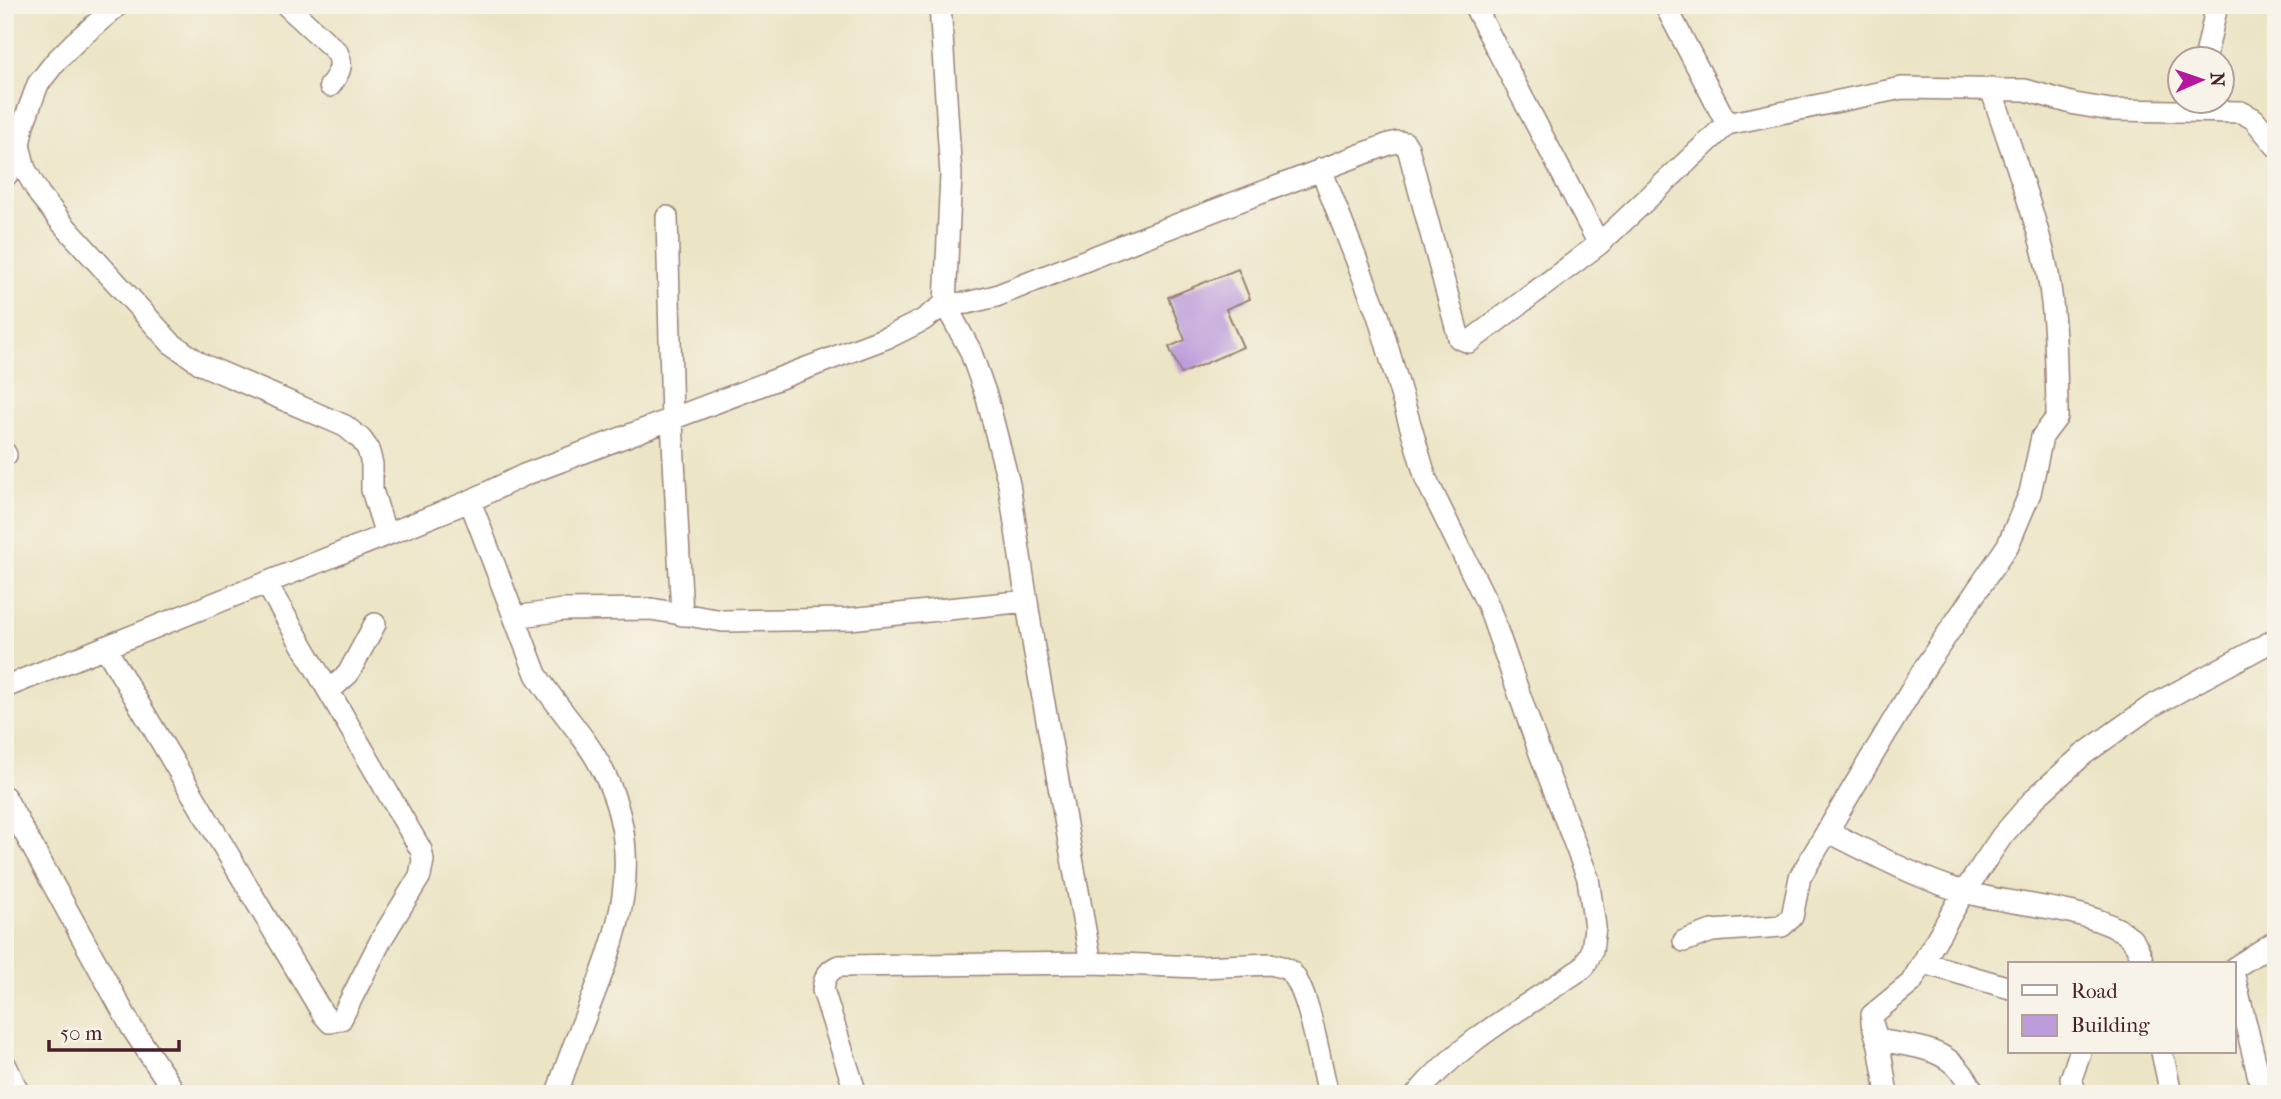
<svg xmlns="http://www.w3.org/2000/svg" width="2281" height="1099" font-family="'IM FELL French Canon',serif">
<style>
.building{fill:#bd9cdb}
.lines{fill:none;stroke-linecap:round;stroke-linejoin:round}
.street-casing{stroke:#9a8278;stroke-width:24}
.street{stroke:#fff;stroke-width:21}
</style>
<rect width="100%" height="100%" fill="#f7f3e8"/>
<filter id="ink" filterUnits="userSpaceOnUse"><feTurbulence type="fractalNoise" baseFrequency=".0143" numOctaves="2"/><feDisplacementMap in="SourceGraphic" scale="14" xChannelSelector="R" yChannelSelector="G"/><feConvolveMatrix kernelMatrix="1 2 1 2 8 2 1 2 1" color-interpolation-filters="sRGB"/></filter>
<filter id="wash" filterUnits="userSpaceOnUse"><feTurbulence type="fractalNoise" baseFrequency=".00686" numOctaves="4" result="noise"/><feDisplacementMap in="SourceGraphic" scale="28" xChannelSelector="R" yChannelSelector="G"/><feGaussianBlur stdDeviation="1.57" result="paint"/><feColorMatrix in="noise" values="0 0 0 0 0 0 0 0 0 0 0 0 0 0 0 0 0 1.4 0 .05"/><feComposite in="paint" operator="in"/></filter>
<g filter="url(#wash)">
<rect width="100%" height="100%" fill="#ebe4c5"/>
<g id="blocks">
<path class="building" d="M1238,269L1250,299L1226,309L1243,347L1181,374L1169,347L1185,340L1168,297Z"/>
</g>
</g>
<g filter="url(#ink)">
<use href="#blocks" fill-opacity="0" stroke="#9a8278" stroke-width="2"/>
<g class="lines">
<defs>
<path id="street" d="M118,5L75,42L56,61L38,84L23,125L19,145L25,169L39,194L62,223L171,343L201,364L345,426L361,439L368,449L372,464V490L386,535
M286,5L337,52C344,66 339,73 330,86
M940,5L951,175L945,304L970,350L987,398L1009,484L1034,648L1091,963
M1474,5L1599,244
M1665,5L1727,124
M2205,60L2217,5
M1321,169L1378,315L1426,479L1488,605L1541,756L1588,878L1595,927L1592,951L1584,967C1527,1006 1461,1041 1417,1094
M5,177L22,156
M667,217L672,421L682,615
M5,453L6,455
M470,501L536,674C556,707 586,736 603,771C662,887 590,984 557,1094
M515,617L563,610L651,609L723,621L849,619L1027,601
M105,647L323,1014L330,1022L341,1019L382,938L420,876L423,860L421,850L266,583
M5,687L386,535L470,501L524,475L891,336L923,320L945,304L967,303L996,296L1137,240L1389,144L1398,142L1405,143L1408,148L1459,338L1469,342L1599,244L1727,124L1902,88L2025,90L2075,104L2111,110L2241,112L2254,119L2276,146
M329,691L348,674L375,624
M5,797L132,1028L176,1094
M1827,831C1871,853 1917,878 1964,892C2015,906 2073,905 2120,930C2133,937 2140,950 2143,964
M1684,941L1712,931L1782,926L1792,917L1800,877L1927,664L2008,545L2030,493L2042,437L2057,417V411C2056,358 2056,303 2043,251C2029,196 2008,142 1991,88
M1924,963L2010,988
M2234,968L2276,941
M2234,976L2263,1094
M1878,1040C1922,1048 1955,1048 1974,1094
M2162,1052L2171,1094
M5,1064L19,1094
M856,1094L823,990C824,978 828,970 839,966L1091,963L1200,967L1271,964C1278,966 1285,967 1291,972C1310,993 1320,1065 1328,1094
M1887,1094L1879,1045L1872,1023V1015L1911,983L1964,892L2002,836L2035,798L2084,754L2150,707L2276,639
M2076,1094L2071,1079L2080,1052"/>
</defs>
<use href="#street" class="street-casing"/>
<use href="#street" class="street"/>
</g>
</g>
<rect width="2281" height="1099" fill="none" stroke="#f7f3e8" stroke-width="28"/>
<rect x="2008" y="962" width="228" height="91" fill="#f7f3e8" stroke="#b29e9c" stroke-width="2"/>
<rect x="2022" y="985" width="35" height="10" fill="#ffffff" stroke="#b29e9c" stroke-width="2"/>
<text x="2071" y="998" font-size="21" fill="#4a1f2b">Road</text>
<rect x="2022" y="1015" width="35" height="21" fill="#bd9cdb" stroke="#b29e9c" stroke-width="2"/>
<text x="2071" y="1032" font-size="21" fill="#4a1f2b">Building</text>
<g transform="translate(2201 80) rotate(88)"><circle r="33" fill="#f7f3e8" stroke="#b29e9c" stroke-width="2"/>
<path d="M0-5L12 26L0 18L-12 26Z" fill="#b5179e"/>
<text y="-10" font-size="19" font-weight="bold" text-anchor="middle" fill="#4a1f2b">N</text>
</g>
<path d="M49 1040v10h130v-10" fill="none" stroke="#4a1f2b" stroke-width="3.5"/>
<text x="60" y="1040" font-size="21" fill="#4a1f2b" stroke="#f7f3e8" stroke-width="5" paint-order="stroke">50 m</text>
</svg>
